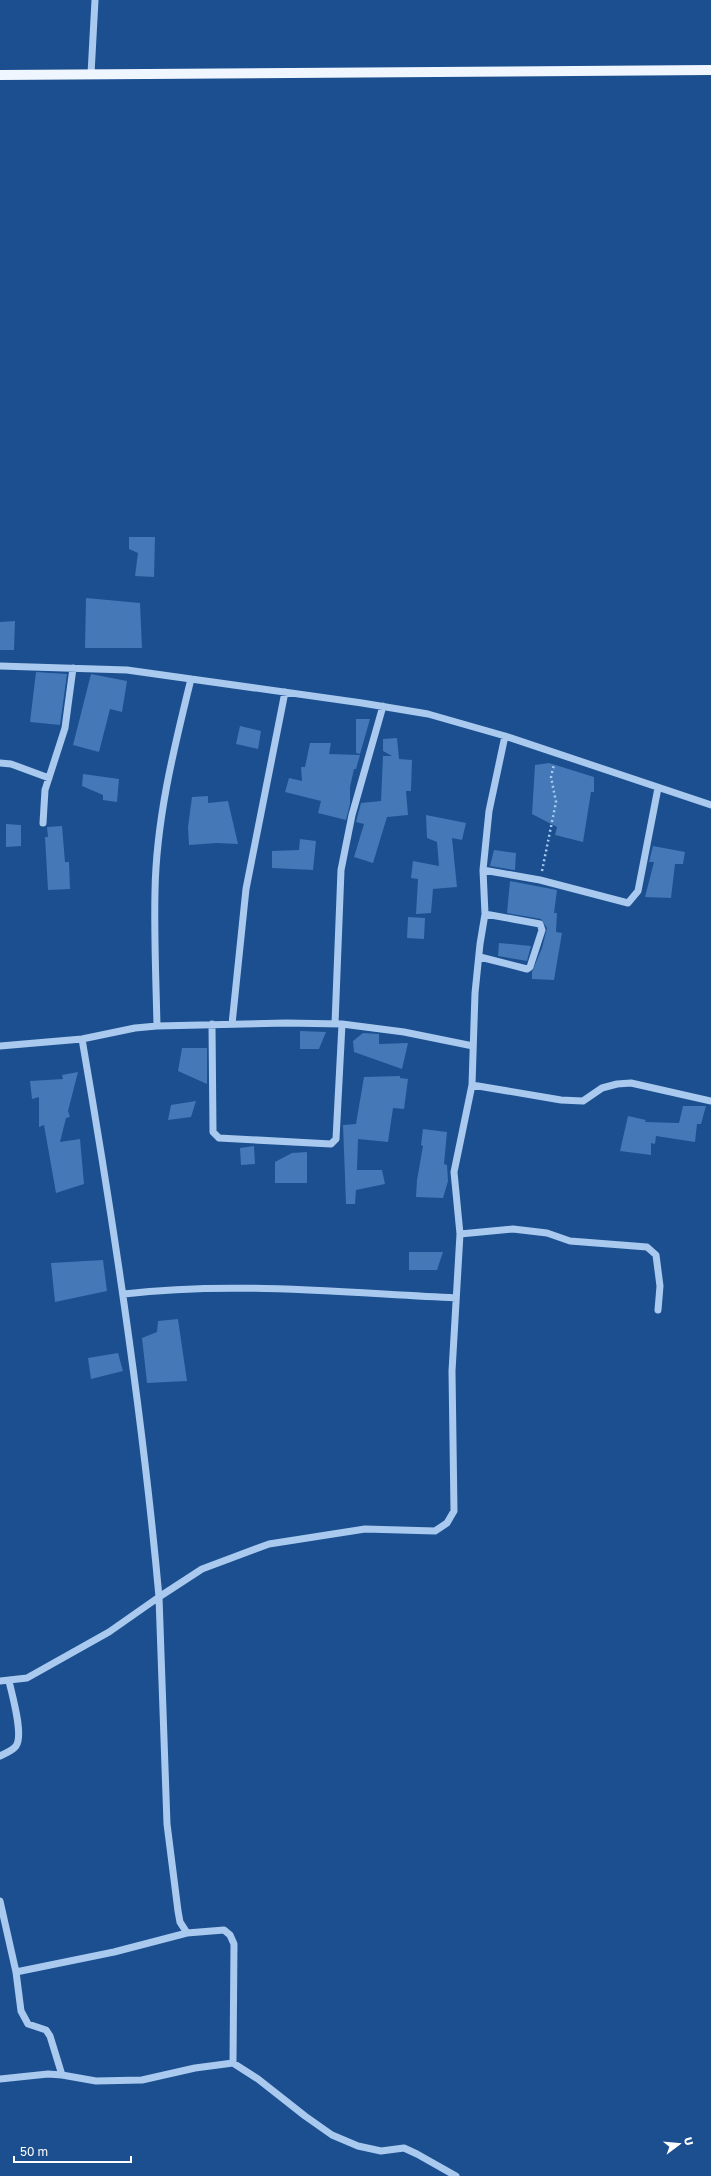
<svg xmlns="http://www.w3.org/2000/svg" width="711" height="2176" font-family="'Golos Text',sans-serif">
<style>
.building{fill:#4478b7}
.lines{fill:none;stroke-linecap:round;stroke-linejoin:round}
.path{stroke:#a9c9ee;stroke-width:2.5;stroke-dasharray:2 3;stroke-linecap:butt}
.minor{stroke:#a9c9ee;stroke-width:7}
.major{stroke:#f0f6ff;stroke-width:10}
</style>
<rect width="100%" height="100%" fill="#1b4f8f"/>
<path class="building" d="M129,537H155L154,577L135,576L138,553L129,549Z
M86,598L140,603L142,648H85Z
M15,621L14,650H0V622Z
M36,672L67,674L60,725L30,722Z
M91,674L127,681L122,712L110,709L99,752L73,745Z
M356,719H370L360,754L356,753Z
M240,726L261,731L258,749L236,744Z
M397,738L399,759L412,760L411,791H406L408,815L387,817L373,863L354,857L364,824L356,822L361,803L381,801L383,756H392L383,751V739Z
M310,743H331L329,754L360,755L356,769H354L350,787V804L346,820L318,813L321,801L285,792L289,778L302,781L301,767H305Z
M549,763L594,777V792H591L583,842L555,835L557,827L532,814L535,765Z
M83,774L119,779L117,802L103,800V795L82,786Z
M208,796V803L228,801L238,844L217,843L189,845L188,827L192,797Z
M426,815L466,823L462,840L452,838L457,887L433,889L431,913L416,914L418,879L411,878L413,861L439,866L437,842L427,838Z
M6,824L21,825V846L6,847Z
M62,826L65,862H69L70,889L48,890L45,837H48L47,827Z
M300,839L316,841L313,870L272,868V851L299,850Z
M653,846L685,852L683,864H675L671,898L645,897L654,862H649Z
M494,850L516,853L515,870L490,866Z
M510,881L557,890L554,913H557L556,932L562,933L554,980L532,979V972L542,948L547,928L541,919L507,913Z
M408,917L425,918L424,939L407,938Z
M499,943L531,946L527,961L498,956Z
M300,1031L326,1032L319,1049H300Z
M363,1033L379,1034V1044L408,1043L402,1069L354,1052L353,1041Z
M182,1048H207V1084L178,1071Z
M78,1072L68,1111L70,1117L66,1118L60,1142L80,1139L84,1184L56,1193L44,1125L39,1127V1097L32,1099L30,1081L63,1079L62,1075Z
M400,1076V1078L408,1079L404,1109L393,1108L388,1142L358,1139L357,1170H382L385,1184L356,1190L355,1204H346L343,1125L356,1124L364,1077Z
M196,1101L191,1117L168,1120L171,1105Z
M683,1106H706L701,1124H697L695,1142L656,1136L655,1144L651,1143V1155L620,1151L628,1116L646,1120L645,1122L679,1123Z
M423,1129L447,1132L444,1164L447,1165L448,1181L443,1198L416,1197L417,1180L423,1146L421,1145Z
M254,1146L255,1164L241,1165L240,1148Z
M307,1152V1183H275V1162L292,1153Z
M409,1252H443L437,1270H409Z
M103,1260L107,1291L55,1302L51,1263Z
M178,1319L187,1381L147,1383L142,1338L157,1332L158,1321Z
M118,1353L123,1371L91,1379L88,1358Z"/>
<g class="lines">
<path class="path" d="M542,871L556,802L551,777L554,764"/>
<path class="minor" d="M91,74L95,0
M0,666L127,670L362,703L428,714L505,736L711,805
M0,763L11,764L49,778
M43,823L45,790L65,728L73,668
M483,870L540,880L628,903L638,891L658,788
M480,957L527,969L530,967L542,930L540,924L485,914
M212,1024L213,1132L219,1138L331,1144L336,1139L342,1024
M232,1024L246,889L285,692
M335,1024L341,870L352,815L383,706
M157,1026C156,981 154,936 155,892C156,820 174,748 191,679
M0,1046L82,1039L135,1028L157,1026L286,1023L342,1024L404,1032L473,1046
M472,1085L561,1100L583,1101L602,1088L617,1084L631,1083L711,1101
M460,1234L513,1229L547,1233L570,1241L647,1247L656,1255L660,1286L658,1310
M124,1294C234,1281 346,1293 456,1298
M0,1681L27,1678L109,1632L159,1597C142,1409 114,1224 82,1039
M0,1756C6,1753 12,1751 16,1746C24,1735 12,1695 9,1681
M0,1901L16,1972L21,2011L28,2024L46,2030L50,2036L62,2075
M16,1972L114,1952L187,1933
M233,2063L234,1944L230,1935L224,1930L187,1933L180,1922L178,1911L167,1824L159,1597L202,1569L269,1544L365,1529L435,1531L447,1523L454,1511L452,1371L460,1234L454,1172L472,1085L475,993L480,944L485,914L483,870L489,811L505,736
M0,2079L48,2074L62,2075L96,2081L142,2080L195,2068L233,2063L258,2079L305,2116L332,2135L358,2146L381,2151L404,2148L417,2154L456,2176"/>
<path class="major" d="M0,75L711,70"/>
</g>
<g transform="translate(679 2144) rotate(74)" stroke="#1b4f8f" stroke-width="3" paint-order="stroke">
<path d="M0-3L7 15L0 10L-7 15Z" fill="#ffffff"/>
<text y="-6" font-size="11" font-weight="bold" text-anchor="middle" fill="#ffffff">U</text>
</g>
<path d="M14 2156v6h117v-6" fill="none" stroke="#ffffff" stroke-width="2"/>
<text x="20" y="2156" font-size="12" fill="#ffffff" stroke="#1b4f8f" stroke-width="3" paint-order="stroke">50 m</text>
</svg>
